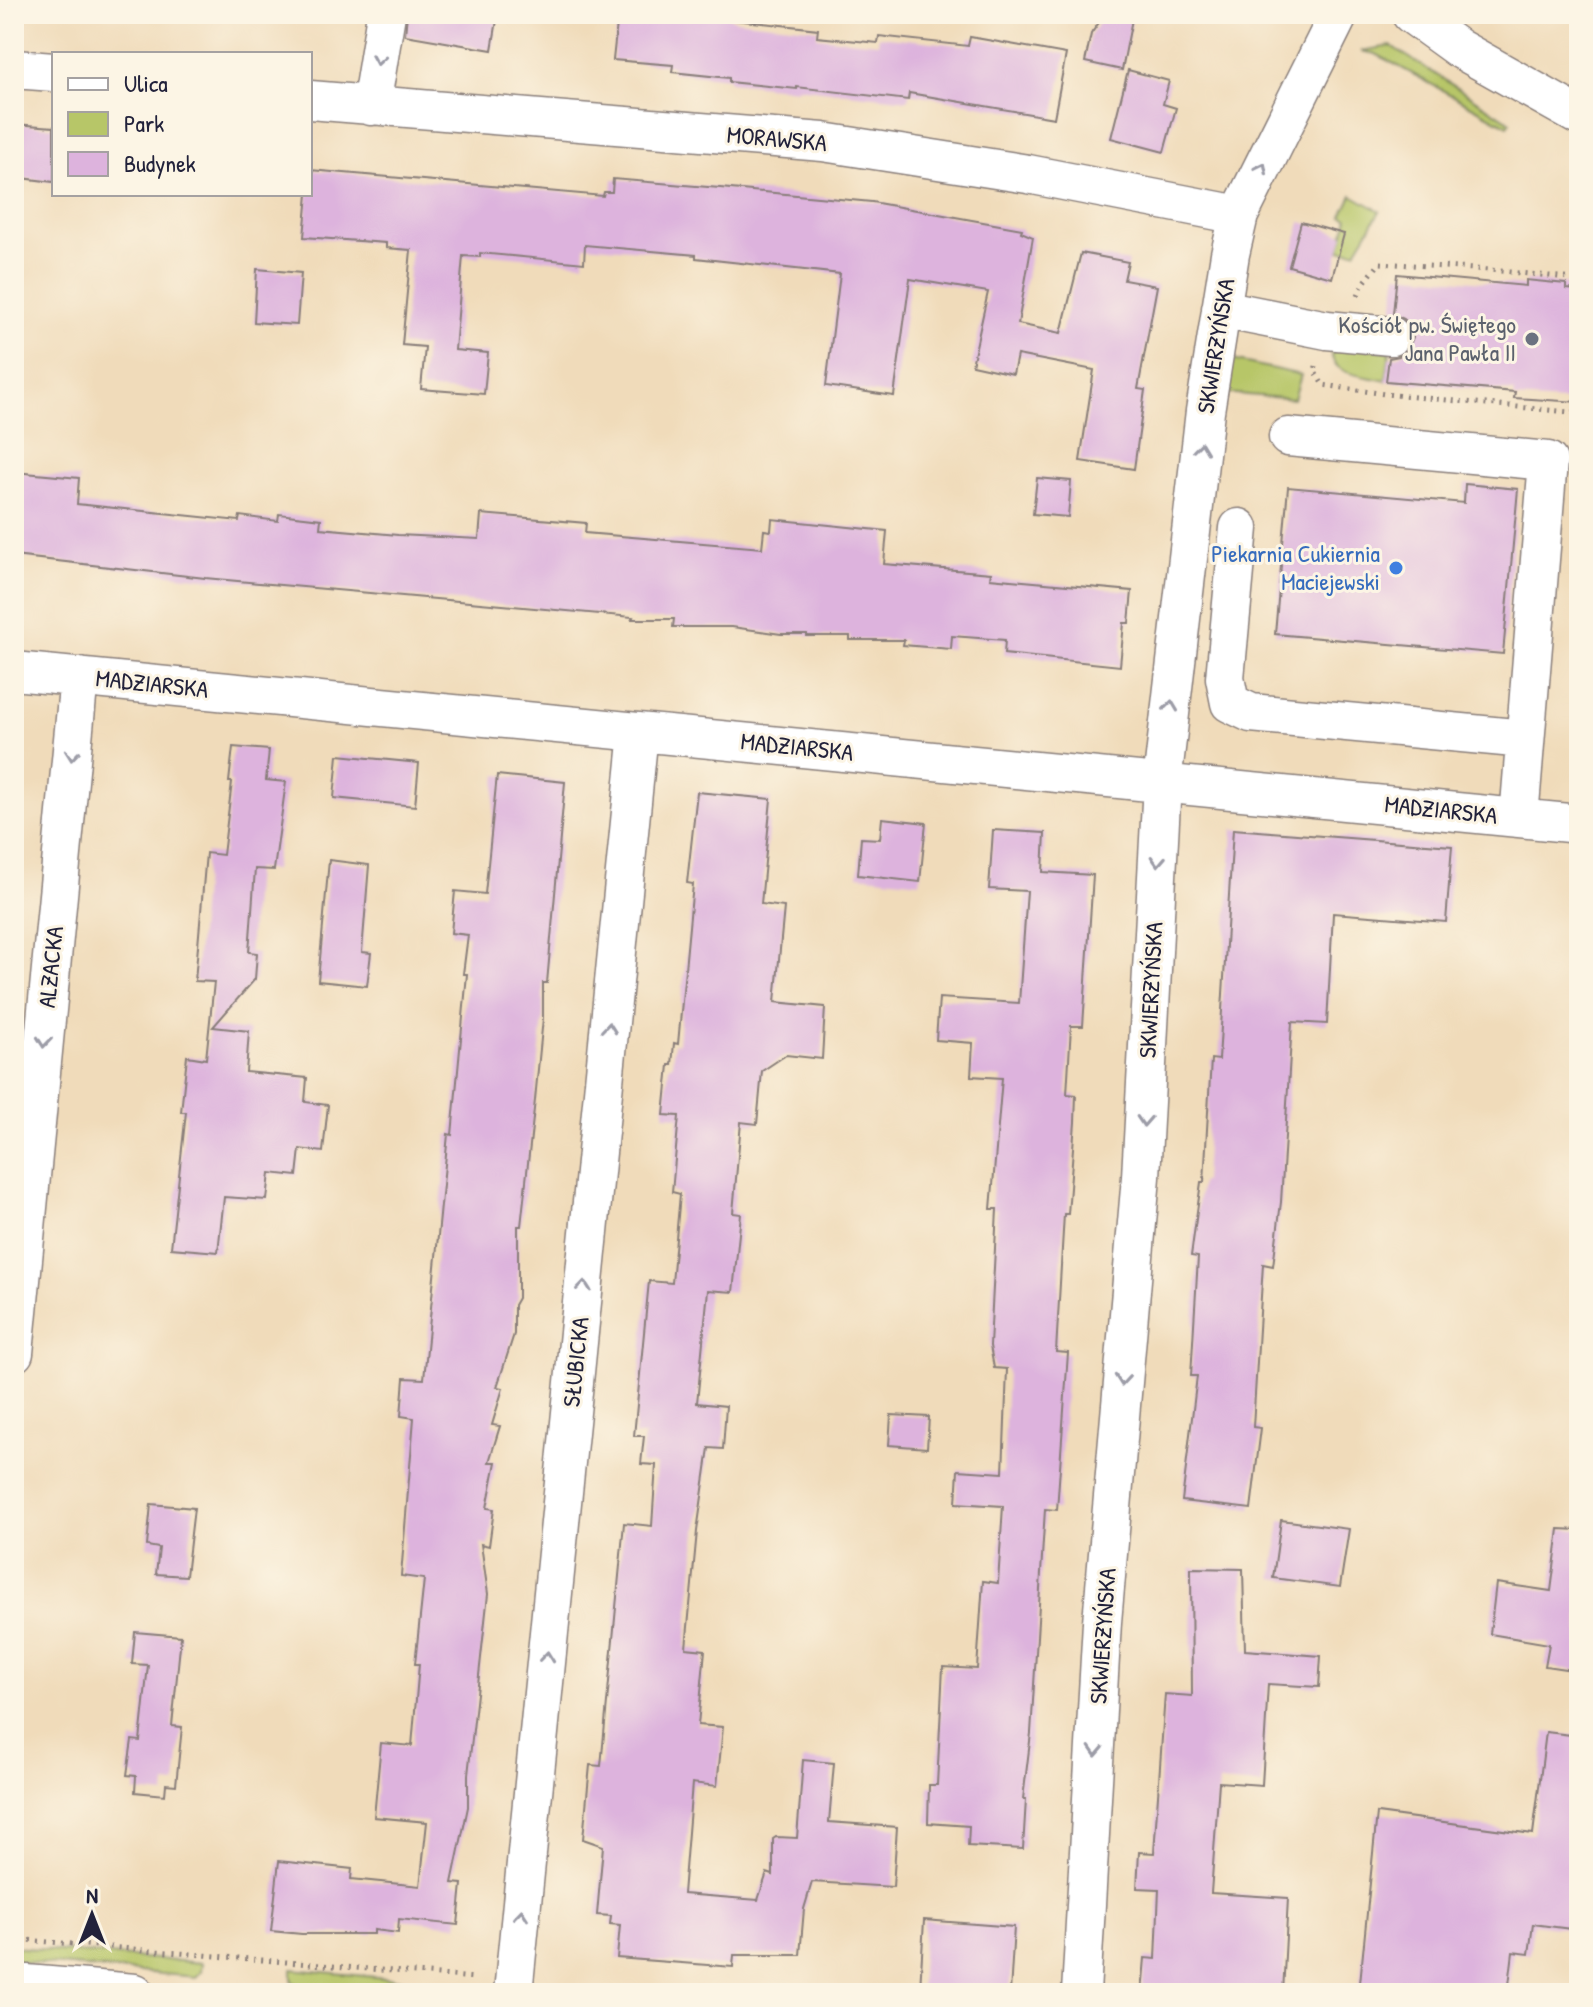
<svg xmlns="http://www.w3.org/2000/svg" width="1593" height="2007" font-family="'Patrick Hand',sans-serif">
<style>
.green{fill:#b7c668;stroke:#6c7452;stroke-width:2}
.building{fill:#ddb3dd}
.lines{fill:none;stroke-linecap:round;stroke-linejoin:round}
.minor-casing{stroke:#897e7a;stroke-width:41}
.path{stroke:#897e7a;stroke-width:5;stroke-dasharray:2 6;stroke-linecap:butt}
.minor{stroke:#fff;stroke-width:38}
.oneway{stroke:#9c9ca7}
.worship-dot{fill:#6b7280;stroke:#fcf5e5;stroke-width:3}
.shop-dot{fill:#3f7fe0;stroke:#fcf5e5;stroke-width:3}
.labels{text-anchor:middle;stroke-width:6;stroke-linejoin:round;paint-order:stroke}
.street-label{font-size:24px;fill:#22223b;stroke:#fcf5e5}
.worship-label{font-size:24px;fill:#5b616d;stroke:#fcf5e5;text-anchor:end}
.shop-label{font-size:24px;fill:#366cbe;stroke:#fcf5e5;text-anchor:end}
</style>
<rect width="100%" height="100%" fill="#fcf5e5"/>
<filter id="ink" filterUnits="userSpaceOnUse"><feTurbulence type="fractalNoise" baseFrequency=".0125" numOctaves="2"/><feDisplacementMap in="SourceGraphic" scale="16" xChannelSelector="R" yChannelSelector="G"/><feConvolveMatrix kernelMatrix="1 2 1 2 8 2 1 2 1" color-interpolation-filters="sRGB"/></filter>
<filter id="wash" filterUnits="userSpaceOnUse"><feTurbulence type="fractalNoise" baseFrequency=".006" numOctaves="4" result="noise"/><feDisplacementMap in="SourceGraphic" scale="32" xChannelSelector="R" yChannelSelector="G"/><feGaussianBlur stdDeviation="1.8" result="paint"/><feColorMatrix in="noise" values="0 0 0 0 0 0 0 0 0 0 0 0 0 0 0 0 0 1.4 0 .05"/><feComposite in="paint" operator="in"/></filter>
<g filter="url(#wash)">
<rect width="100%" height="100%" fill="#f0dbba"/>
<path class="green" d="M1391,46L1511,122L1508,126L1376,54L1361,51Z
M1352,195L1380,211L1356,251L1339,250L1348,218L1342,216Z
M1332,346L1390,351L1386,381C1365,375 1326,377 1332,346Z
M1233,360L1301,375L1294,399L1225,393Z
M14,1947L202,1963L201,1972L196,1977L14,1961Z
M292,1969L490,1988L482,1993H381L297,1985L292,1981Z"/>
<g id="blocks">
<path class="building" d="M407,14H498L492,50L405,35Z
M618,14H724L735,20L818,29L817,37L878,43L879,36L968,46L970,37L1066,54L1054,118L909,93L908,100L797,87V89L729,82V78L672,72L673,65L613,60Z
M1105,14H1133L1122,70L1085,62L1091,34Z
M1128,70L1169,81L1163,104L1176,108L1164,152L1111,138Z
M14,124L54,127V182L14,177Z
M310,170L603,196L604,192H612L613,179L720,188L872,202L1022,229L1021,232L1033,237L1018,324L1061,333L1081,253L1128,262L1124,280L1157,286L1138,389L1145,390L1134,469L1080,461L1094,370L1017,355L1013,374L972,365L988,292L910,279L894,396L826,386L840,274L696,258V255L585,245L584,263L480,253V257L463,256L455,350L488,353L484,394L421,389L425,347L402,345L411,250L386,248V243L304,237L308,194H310Z
M1301,222L1344,234L1332,278L1289,266Z
M257,269L301,273L297,325L254,322Z
M1397,274L1526,286V280L1566,284V289L1579,290V402L1514,398L1515,392L1386,381L1389,358L1399,356L1408,349L1413,337L1411,326L1404,319L1393,314Z
M14,472L79,478L77,504L239,521L240,516L278,521L279,514L321,519L320,528L398,535L479,539L481,514L586,523L585,533L762,548L764,530L771,531L772,519L887,531L884,564L991,573L990,578L1132,591L1129,623H1124L1120,666L1004,654L1005,640L952,636L951,649L903,645L904,640H850V636H807V634H781L732,627H673L674,619H632L633,617L205,578L14,556Z
M1037,478L1071,481L1068,517L1033,514Z
M1465,484L1518,489L1503,654L1275,634L1288,487L1464,503Z
M233,747L269,750L266,780L286,782L274,870L255,869L249,952L257,953L255,979L213,1027L249,1031L246,1072L307,1078L305,1102L328,1105L323,1152L300,1149L297,1176L270,1173L267,1200L224,1197L218,1252L171,1248L186,1112H181L187,1056L206,1059L214,982L195,981L206,853L223,855L232,782H229Z
M338,755L419,763L415,806L334,798Z
M497,775L565,782L547,983H543V1018L535,1100L521,1226H518V1298L514,1305V1334L497,1387L503,1388L492,1425L500,1426L489,1462H496L487,1508L494,1509L489,1546L481,1544L488,1594L468,1775V1807L452,1883L462,1884L458,1925L399,1919L398,1933L374,1930V1934H302L271,1931L279,1861L352,1869L351,1879L420,1886L427,1822L374,1817L381,1743L412,1746L419,1664H415L424,1579L401,1576L414,1418L401,1416L404,1378L424,1379L448,1134L452,1135L467,974H463L468,935L451,933L455,891L485,894Z
M697,792L771,799L761,904L784,907L775,1002L825,1007L822,1059L786,1055L762,1071L757,1124L741,1122L733,1213L741,1214L733,1292L708,1290L697,1403L726,1406L723,1449L709,1448L697,1531L686,1648L705,1650L698,1725L723,1727L717,1786L692,1783L683,1894L758,1900L767,1873L773,1875V1839L776,1837L797,1838L803,1760L834,1763L829,1822L897,1827L893,1887L812,1882L804,1909L800,1955H734L733,1967L617,1958L620,1925L610,1924L611,1916L597,1915L603,1846L583,1839L590,1765L601,1766L624,1523L652,1526L656,1465L641,1464L644,1436H634L649,1281L672,1283L680,1194L672,1192L679,1116L664,1115L669,1065H672L674,1043L678,1044L693,884L687,883Z
M882,818L926,823L920,882L858,875L861,838L880,839Z
M1233,829L1452,846L1446,922L1333,913L1327,1024L1292,1022L1281,1202L1273,1266L1263,1264L1253,1427L1261,1428L1251,1509L1182,1501L1197,1376H1191L1198,1257L1191,1256L1201,1182H1204L1211,1059L1219,1060Z
M993,830L1045,833L1043,872L1093,875L1083,1026H1071L1067,1094L1076,1095L1075,1122L1068,1214H1064L1056,1352L1068,1353L1057,1510L1045,1509L1031,1733L1023,1799H1026L1023,1849L968,1846L969,1826L928,1823L929,1785H937L943,1667L977,1669L983,1581L998,1583L1003,1506L956,1503L958,1470L1003,1473L1007,1369L994,1368L990,1346L997,1209H991L1002,1078L971,1076L973,1043L936,1040L939,998L1019,1003L1027,891L989,889Z
M329,860L369,865L362,952L371,953L367,986L318,981Z
M891,1415L929,1417L927,1448L889,1445Z
M151,1504L194,1508L186,1576L156,1574L159,1548L147,1546Z
M1281,1520L1349,1529L1340,1587L1273,1578Z
M1559,1529L1579,1530V1671L1545,1666L1549,1644L1490,1634L1496,1583L1551,1591Z
M1191,1568L1243,1569L1245,1650L1321,1656L1319,1687L1268,1684L1262,1785L1219,1782L1211,1893L1288,1898L1283,1993H1142L1145,1958L1156,1959L1159,1889L1137,1888L1139,1852L1154,1853L1165,1694L1192,1696Z
M135,1632L181,1636L172,1726L182,1727L176,1785L166,1784L165,1795L135,1792L136,1776L127,1775L132,1740L140,1741L148,1665L132,1664Z
M1546,1732L1579,1736V1930L1533,1924L1529,1954L1513,1952L1508,1993H1359L1377,1813L1533,1834Z
M924,1920L1014,1927L1010,1993L920,1990Z"/>
</g>
</g>
<g filter="url(#ink)">
<use href="#blocks" fill-opacity="0" stroke="#897e7a" stroke-width="2"/>
<g class="lines">
<defs>
<path id="minor" d="M1411,14L1458,48L1579,116
M14,69L54,72
M310,100L823,142L1028,174L1239,215
M371,106L386,14
M1221,309L1327,330L1391,336
M1288,437L1548,461L1519,818
M1239,528L1225,678L1230,703L1251,713L1525,739
M14,671L1579,824
M14,1353L79,677
M14,1983L135,1993
M513,1993L639,732
M1081,1993L1102,1622L1141,1177L1162,783L1205,411L1230,254L1239,215L1339,14"/>
</defs>
<use href="#minor" class="minor-casing"/>
<path class="path" d="M1358,295L1363,284L1380,263L1490,270L1579,279
M1316,366L1315,372L1323,385L1385,394L1579,413
M14,1939L475,1978"/>
<use href="#minor" class="minor"/>
</g>
<defs><path id="oneway-chevron" d="M-2-3.5L2.5 0L-2 3.5" fill="none" stroke-width="1.6" stroke-linecap="round" stroke-linejoin="round" transform="scale(2)"/></defs>
<g class="oneway">
<use href="#oneway-chevron" transform="translate(378 60) rotate(99)"/>
<use href="#oneway-chevron" transform="translate(1262 168) rotate(-64)"/>
<use href="#oneway-chevron" transform="translate(1201 448) rotate(-83)"/>
<use href="#oneway-chevron" transform="translate(1171 706) rotate(-83)"/>
<use href="#oneway-chevron" transform="translate(72 755) rotate(96)"/>
<use href="#oneway-chevron" transform="translate(1158 861) rotate(93)"/>
<use href="#oneway-chevron" transform="translate(609 1028) rotate(-84)"/>
<use href="#oneway-chevron" transform="translate(44 1042) rotate(96)"/>
<use href="#oneway-chevron" transform="translate(1144 1121) rotate(93)"/>
<use href="#oneway-chevron" transform="translate(584 1286) rotate(-84)"/>
<use href="#oneway-chevron" transform="translate(1122 1380) rotate(95)"/>
<use href="#oneway-chevron" transform="translate(547 1657) rotate(-84)"/>
<use href="#oneway-chevron" transform="translate(1096 1751) rotate(93)"/>
<use href="#oneway-chevron" transform="translate(521 1915) rotate(-84)"/>
</g>
</g>
<circle class="worship-dot" cx="1532" cy="339" r="8"/>
<circle class="shop-dot" cx="1396" cy="568" r="8"/>
<g class="labels">
<g class="street-label">
<text transform="translate(777 139) rotate(5)" y="8">MORAWSKA</text>
<text transform="translate(1216 346) rotate(-81)" y="8">SKWIERZYŃSKA</text>
<text transform="translate(152 684) rotate(6)" y="8">MADZIARSKA</text>
<text transform="translate(797 747) rotate(6)" y="8">MADZIARSKA</text>
<text transform="translate(1441 810) rotate(6)" y="8">MADZIARSKA</text>
<text transform="translate(51 967) rotate(-84)" y="8">ALZACKA</text>
<text transform="translate(1151 990) rotate(-87)" y="8">SKWIERZYŃSKA</text>
<text transform="translate(576 1362) rotate(-84)" y="8">SŁUBICKA</text>
<text transform="translate(1103 1636) rotate(-86)" y="8">SKWIERZYŃSKA</text>
</g>
<g class="worship-label">
<text x="1516" y="333">Kościół pw. Świętego<tspan x="1516" dy="28">Jana Pawła II</tspan></text>
</g>
<g class="shop-label">
<text x="1380" y="562">Piekarnia Cukiernia<tspan x="1380" dy="28">Maciejewski</tspan></text>
</g>
</g>
<rect width="1593" height="2007" fill="none" stroke="#fcf5e5" stroke-width="48"/>
<rect x="52" y="52" width="260" height="144" fill="#fcf5e5" stroke="#a5a1a1" stroke-width="2"/>
<rect x="68" y="78" width="40" height="12" fill="#ffffff" stroke="#a5a1a1" stroke-width="2"/>
<text x="124" y="92" font-size="24" fill="#22223b">Ulica</text>
<rect x="68" y="112" width="40" height="24" fill="#b7c668" stroke="#a5a1a1" stroke-width="2"/>
<text x="124" y="132" font-size="24" fill="#22223b">Park</text>
<rect x="68" y="152" width="40" height="24" fill="#ddb3dd" stroke="#a5a1a1" stroke-width="2"/>
<text x="124" y="172" font-size="24" fill="#22223b">Budynek</text>
<g transform="translate(92 1915)" stroke="#fcf5e5" stroke-width="6" paint-order="stroke">
<path d="M0-6L14 30L0 20L-14 30Z" fill="#22223b"/>
<text y="-12" font-size="22" font-weight="bold" text-anchor="middle" fill="#22223b">N</text>
</g>
</svg>
